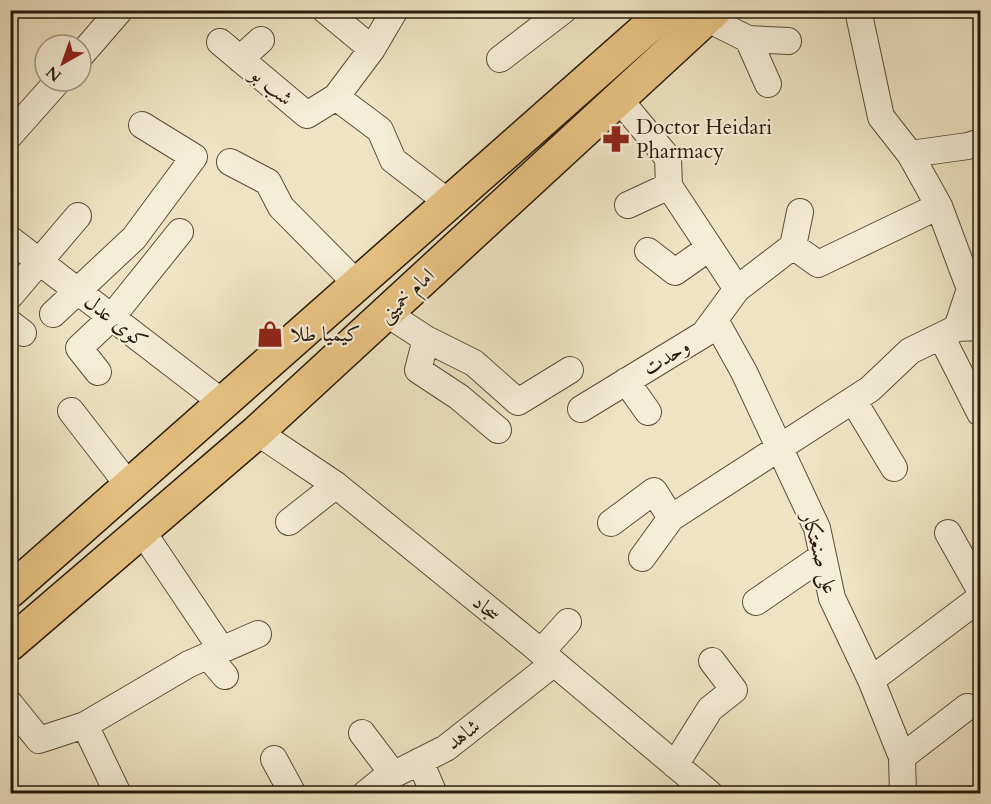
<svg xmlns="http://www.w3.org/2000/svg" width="991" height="804" font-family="Cardo,Amiri,serif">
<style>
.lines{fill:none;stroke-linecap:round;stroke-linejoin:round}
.minor-casing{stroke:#5a4d3a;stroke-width:28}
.major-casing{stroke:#281b0c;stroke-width:36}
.minor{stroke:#f4edd7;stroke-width:26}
.major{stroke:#e7c281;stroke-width:33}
.labels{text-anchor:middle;stroke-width:4.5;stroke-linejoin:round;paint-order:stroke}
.street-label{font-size:21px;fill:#281b0c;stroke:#f4edd7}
.poi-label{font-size:21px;fill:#281b0c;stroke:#f4edd7;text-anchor:start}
</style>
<rect width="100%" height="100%" fill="#eee3c2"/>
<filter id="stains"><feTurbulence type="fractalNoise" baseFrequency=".00333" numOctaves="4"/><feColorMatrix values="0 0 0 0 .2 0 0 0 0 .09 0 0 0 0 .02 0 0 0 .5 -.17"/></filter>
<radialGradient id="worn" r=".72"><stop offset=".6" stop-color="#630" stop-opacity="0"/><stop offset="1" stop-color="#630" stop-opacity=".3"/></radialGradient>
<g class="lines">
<defs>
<path id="minor" d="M325,10L372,49
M858,10L881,117L910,154L939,206L970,289L957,328
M706,18L748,39L768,84
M748,39L788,41
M220,42L307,115L336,97L372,49L395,10
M81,55L120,10
M240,59L261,40
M500,59L564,10
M336,97L380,130L393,160L449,203
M619,99L668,158L669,186L737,289
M10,135L58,81
M910,154L968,146L980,142
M230,162L268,182L281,207L357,284
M628,205L669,186
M10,239L223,403
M793,246L818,264L939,206
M648,251L675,272L709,248
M10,296L78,216
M386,313L426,339L474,363L518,402L570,370
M53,314L134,238L194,157L142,125
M715,320L744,372L817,528L832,598L871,680L902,757L903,794
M10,323L23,333
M941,336L980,413
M426,339L418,370L459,397L498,430
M98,372L79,348L111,318L180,232
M626,381L648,412
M853,400L894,468
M581,409L704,334L737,289L793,246L800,212
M71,411L129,486
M257,432L336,485L529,642L710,794
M289,522L336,485
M611,523L654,491L671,518
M142,531L222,650
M948,533L980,590
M642,558L671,518L870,389L910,351L957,328L980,327
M756,602L823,556
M541,652L568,622
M208,656L225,676
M871,680L980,598
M10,704L39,740L85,725L189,664L258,634
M85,725L118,794
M362,733L393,774
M902,757L967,707
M274,759L293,794
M420,761L434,794
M675,765L710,709L734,690L712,661
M365,794L381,781L446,748L554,663"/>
<path id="major" d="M10,591L667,10
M10,644L257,432L715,10"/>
</defs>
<use href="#minor" class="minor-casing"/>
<use href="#major" class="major-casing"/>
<use href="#minor" class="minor"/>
<use href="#major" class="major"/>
</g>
<defs>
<symbol id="pharmacy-bare" viewBox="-9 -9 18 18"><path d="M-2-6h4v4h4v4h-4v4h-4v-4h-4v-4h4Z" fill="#8f2418" stroke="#f4edd7" stroke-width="2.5" paint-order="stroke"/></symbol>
<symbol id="shop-bare" viewBox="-9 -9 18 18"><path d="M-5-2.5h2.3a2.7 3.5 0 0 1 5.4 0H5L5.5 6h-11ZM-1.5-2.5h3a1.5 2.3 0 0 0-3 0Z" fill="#8f2418" stroke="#f4edd7" stroke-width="2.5" paint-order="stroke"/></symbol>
</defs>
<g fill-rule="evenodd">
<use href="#pharmacy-bare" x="597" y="120" width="38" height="38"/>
<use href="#shop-bare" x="251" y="315" width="38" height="38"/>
</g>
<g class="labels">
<g class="street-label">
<text transform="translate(272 86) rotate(40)" y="7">شب بو</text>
<text transform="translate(406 295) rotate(-43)" y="7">امام خمینی</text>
<text transform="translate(116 321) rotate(38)" y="7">کوی عدل</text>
<text transform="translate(666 357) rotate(-32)" y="7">وحدت</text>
<text transform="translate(820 553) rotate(74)" y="7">علی صنعتکار</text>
<text transform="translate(487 608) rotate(39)" y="7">سجاد</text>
<text transform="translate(463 734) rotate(-37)" y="7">شاهد</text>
</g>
<g class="poi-label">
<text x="636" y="134">Doctor Heidari<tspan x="636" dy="24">Pharmacy</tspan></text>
<text x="290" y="341">کیمیا طلا</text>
</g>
</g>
<rect width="991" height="804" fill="none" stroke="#eee3c2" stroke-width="36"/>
<rect x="12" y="12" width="967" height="780" fill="none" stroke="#281b0c" stroke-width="3"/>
<rect x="18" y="18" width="955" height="768" fill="none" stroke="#281b0c" stroke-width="1.5"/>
<g transform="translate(63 63) rotate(220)"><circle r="28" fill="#f4edd7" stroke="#a29986" stroke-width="1.5"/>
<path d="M0-4.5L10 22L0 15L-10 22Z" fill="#8f2418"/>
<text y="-9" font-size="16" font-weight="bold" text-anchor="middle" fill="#281b0c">N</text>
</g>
<rect width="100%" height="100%" filter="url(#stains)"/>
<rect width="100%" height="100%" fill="url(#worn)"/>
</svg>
